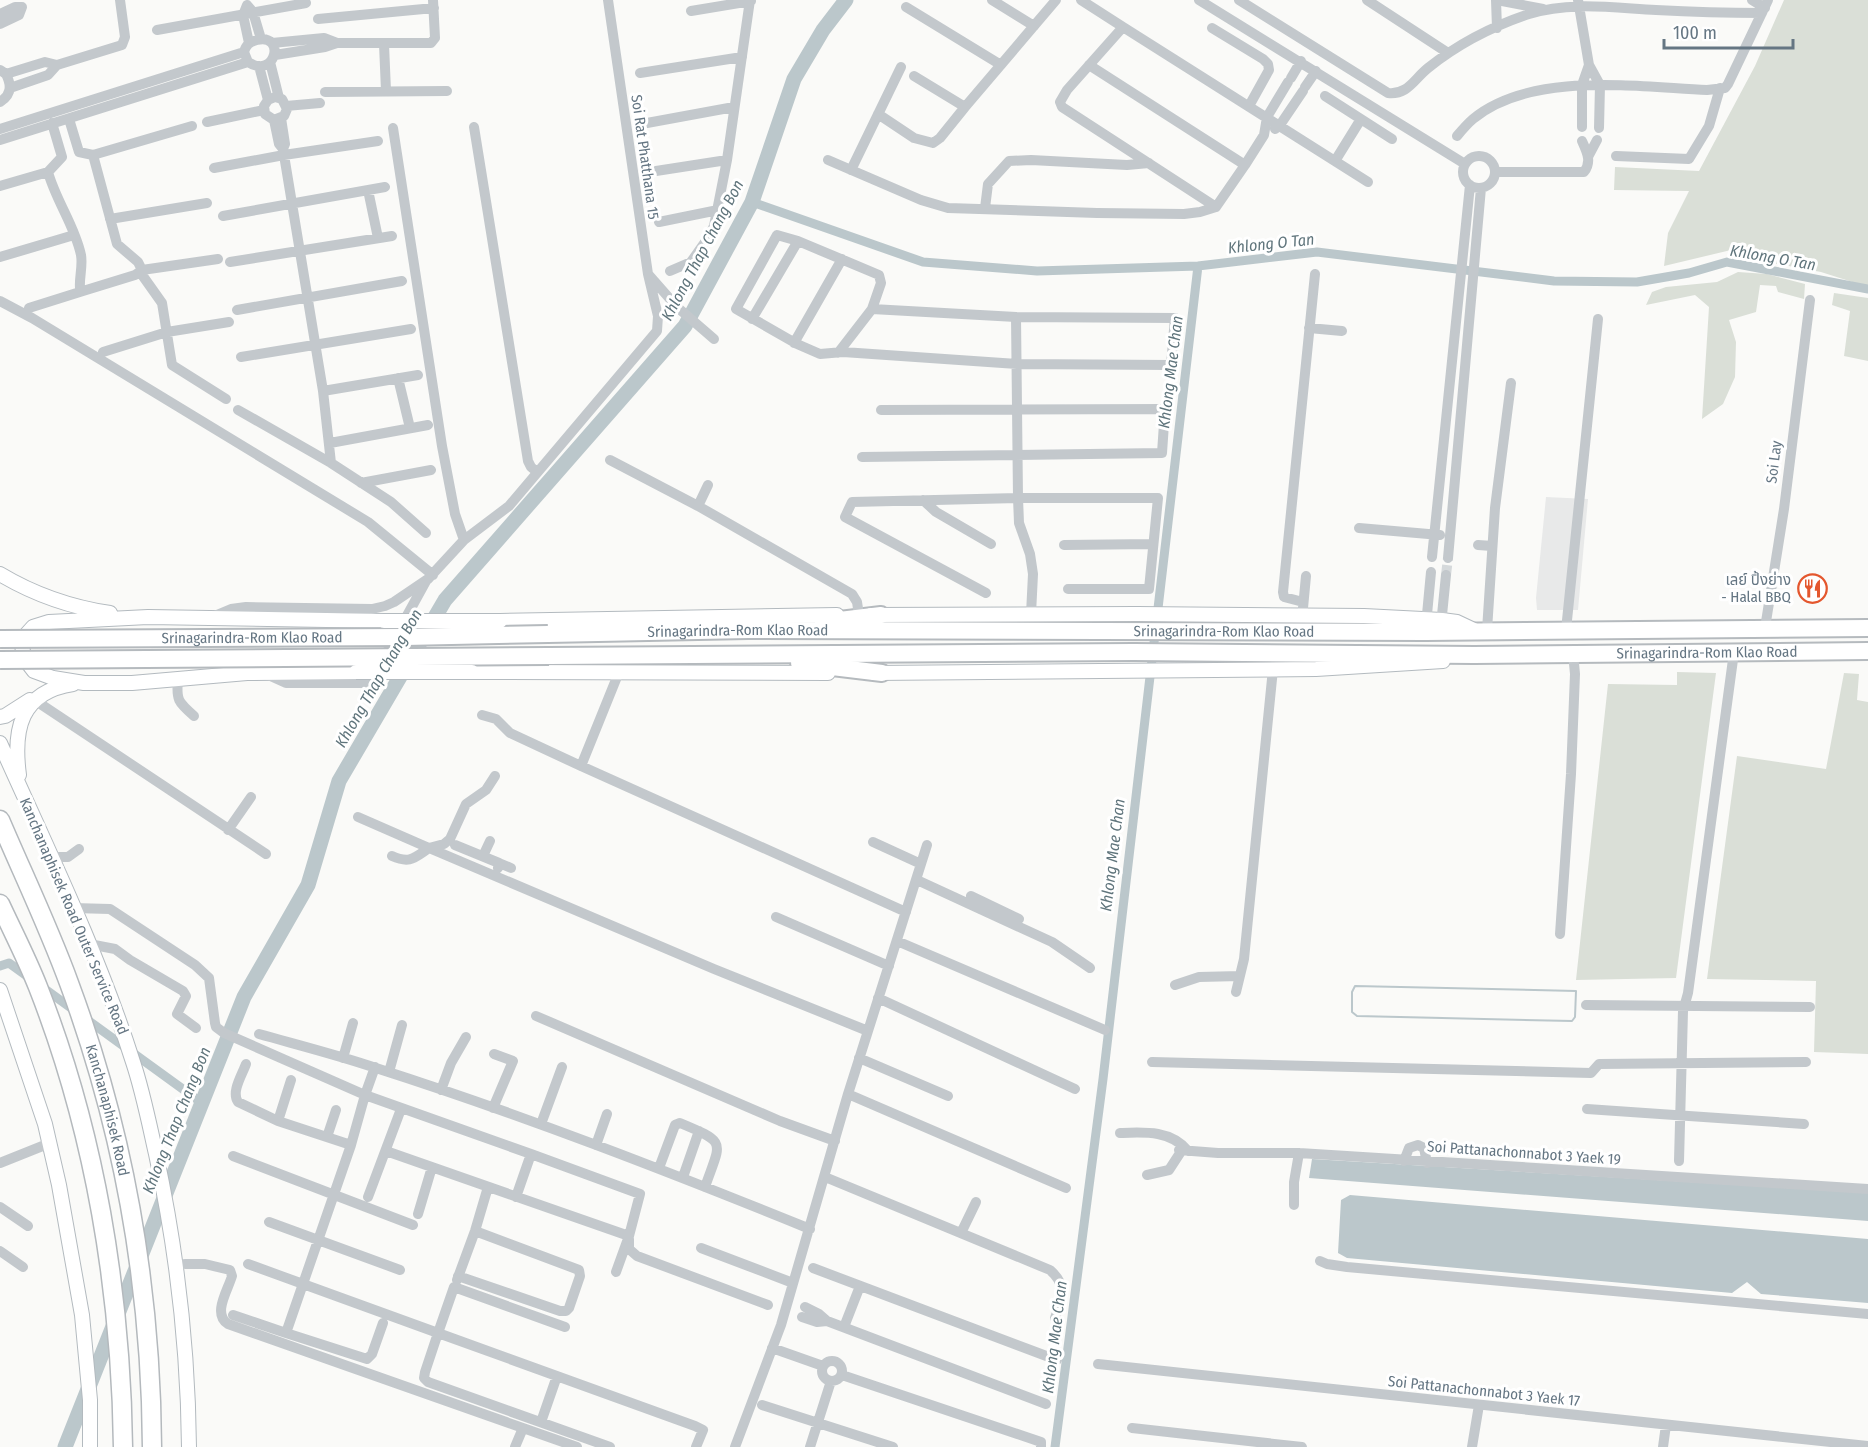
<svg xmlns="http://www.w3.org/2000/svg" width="1868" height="1447" font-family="'Fira Sans Condensed','Noto Sans Thai',sans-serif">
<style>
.built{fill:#e8e9e9}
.green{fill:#dadfd7}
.water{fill:#bbc7cb}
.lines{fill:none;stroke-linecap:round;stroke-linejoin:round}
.stream{stroke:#bbc7cb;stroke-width:2}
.canal{stroke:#bbc7cb;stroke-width:9}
.river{stroke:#bbc7cb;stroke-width:15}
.minor-tunnel{stroke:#d5d9db;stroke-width:10;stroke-dasharray:10 5;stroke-linecap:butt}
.secondary-casing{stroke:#b3babf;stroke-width:16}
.primary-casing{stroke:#b5babe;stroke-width:20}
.motorway-casing{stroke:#b4b9bd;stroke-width:21}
.minor{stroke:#c3c8cc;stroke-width:10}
.secondary{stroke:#fff;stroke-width:14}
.primary{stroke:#fff;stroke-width:16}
.motorway{stroke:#fff;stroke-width:18}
.secondary-bridge-casing{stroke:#b3babf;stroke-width:16;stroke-linecap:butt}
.primary-bridge-casing{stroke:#b5babe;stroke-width:20;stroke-linecap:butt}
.secondary-bridge{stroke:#fff;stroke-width:14}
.primary-bridge{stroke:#fff;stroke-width:16}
.labels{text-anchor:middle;stroke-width:6;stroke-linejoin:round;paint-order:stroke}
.street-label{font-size:15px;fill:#657683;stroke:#fff}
.poi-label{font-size:15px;fill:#657683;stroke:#fff;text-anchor:end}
.water-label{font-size:16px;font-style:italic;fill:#60757c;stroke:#fff}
</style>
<rect width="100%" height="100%" fill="#fafaf8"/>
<path class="built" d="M1546,497L1588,499L1578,610H1537L1536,598Z"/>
<path class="green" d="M1784,0H1868V287L1821,272L1734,256L1731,250L1664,266L1668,233L1689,191L1614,190L1615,167L1699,171L1755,66Z
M1738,272L1767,274L1805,284L1804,299L1778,292L1776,286L1760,285L1756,312L1729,320L1736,342L1735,377L1723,404L1702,419L1709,307L1695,295L1646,305L1652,292L1666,287L1717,282Z
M1834,293L1868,298V361L1844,356L1850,311L1832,305Z
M1677,672L1716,673L1676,978L1576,980L1608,684L1677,685Z
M1844,673L1859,674L1857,700L1868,702V1054L1814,1052L1816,981L1707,979L1737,756L1826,769Z"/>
<path class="water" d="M1312,1159L1868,1193V1221L1309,1178Z
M1350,1195L1868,1239V1303L1761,1294L1747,1282L1732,1293L1347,1258L1338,1253L1341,1200Z"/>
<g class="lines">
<path class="stream" d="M1355,986L1576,991L1575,1017L1572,1021L1357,1016L1352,1012V992Z"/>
<path class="canal" d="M752,202L923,262L1037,271L1198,266L1317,252L1554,281L1637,282L1689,273L1727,262L1868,289
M0,966L9,963L202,1103
M1055,1447L1103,1079L1198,266"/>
<path class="river" d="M65,1447L244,997L308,885L339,781L445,600L685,326L752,202L794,79L823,30L846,0"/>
<path class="minor-tunnel" d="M1446,575L1448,558"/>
<defs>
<path id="secondary" d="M0,574C35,595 70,607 110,613
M871,615L1137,614L1364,616L1442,620L1457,622L1474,630
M500,621L837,615
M356,672L247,673L132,683H84L53,678L34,671L24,658L22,645L24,637L33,627L49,622L148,617L384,621
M472,672L828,673
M874,673L1316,669L1443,661
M0,717L5,716L30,700
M0,743C47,848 98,952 133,1062C143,1092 149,1123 156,1154C177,1251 188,1348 189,1447
M19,775C13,730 20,692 73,684
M0,990L45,1124L59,1185L82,1315L90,1400V1447"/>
<g id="primary">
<path d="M823,622L881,615"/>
<path id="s1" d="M548,634L748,630L1426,632L1868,628"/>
<path id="s2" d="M549,656L1134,652L1474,655L1868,651"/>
<path d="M799,663L882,673"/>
</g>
<g id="motorway">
<path id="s3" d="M0,820C23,874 49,928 69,983C124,1131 151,1289 152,1447"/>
<path d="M0,904C13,932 27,959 38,987C95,1132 121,1291 123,1447"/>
</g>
</defs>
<use href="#secondary" class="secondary-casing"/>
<use href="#primary" class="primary-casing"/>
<use href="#motorway" class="motorway-casing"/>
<path class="minor" d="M608,0L648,274L677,307L714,339
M992,0L1034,26
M1081,0L1123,27
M1199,0L1465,164
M1239,0L1388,93C1408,95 1414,79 1428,68C1458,44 1493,26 1529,14C1570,1 1615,8 1656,10C1692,12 1727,13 1762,13
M1367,0L1448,53
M1496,0L1497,28
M1497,0L1543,9
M1578,0L1589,65L1600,85L1599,128
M1752,0L1765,8
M906,7L1001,65
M691,11L751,1
M0,14L15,7H22L19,15L0,24
M318,19L434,8
M1212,28L1263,59L1268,64L1269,70L1249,106
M157,30L306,3
M249,43L243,15L247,5L253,12L261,39
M272,43L324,38L337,43L325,47L275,55
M337,43H431L435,38L433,0
M384,44L386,91
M270,62L279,98
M57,65L122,45L125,37L120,0
M1089,65L1245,165
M259,66L268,100L264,106L265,114L274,120L284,116L287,109L282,99L275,97L268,100
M0,70L6,74C12,86 11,95 0,102
M640,73L742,57
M6,74L45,62L57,65L48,75L10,88
M914,76L965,107L1056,0
M1291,78L1301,61
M1305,87L1316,71
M325,92L447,91
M1325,96L1392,139
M286,106L320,103
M878,114L914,138L933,143L940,138L965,107
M69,119L79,152L93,155L117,244L138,262L142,270
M274,120L279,144L283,149L285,144L281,118
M207,122L264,110
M52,123L62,157L48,172C56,201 75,226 81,255C83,266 79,278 80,288L83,291L135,275L142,270L218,259
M647,123L734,107
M474,127L528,461L531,467L537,472
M1582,127V85L1589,65
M393,128L442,446L455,514L464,540
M0,129L244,52C246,45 249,42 257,40C286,33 276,80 248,62L244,52
M1275,129L1280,125L1303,91
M1457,136C1462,130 1467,124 1473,119C1531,71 1637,87 1707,90L1725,88L1728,84L1768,0
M0,140L248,62
M283,149L323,391L331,463
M93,155L192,126
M1616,156L1689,159L1709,126L1720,88
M1463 172a16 16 0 1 1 32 0a16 16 0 1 1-32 0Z
M1588,157L1597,140
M828,160L921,200L948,208L1097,213L1184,214L1200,212L1216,207L1245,165L1264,135L1267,117L1288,82
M1335,161L1361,119
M214,168L284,155L378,141
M851,170L901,67
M656,171L727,160
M1496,172H1584C1592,162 1587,152 1582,141
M0,186L48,172
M368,190L378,238
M1216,207L1062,107L1060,102L1067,90L1123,27L1368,182
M985,208L988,184L1009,161L1031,160L1127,165L1149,163
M223,216L385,187
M110,219L207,203
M659,222L718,210
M798,241L777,235L736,309L797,344L820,354L843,352L1017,364L1171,365L1175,318L1016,317L1018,498L1019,523L1030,554L1033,574L1031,614
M0,257L74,235
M230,262L392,236
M670,271L691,262L708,238L714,226L727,160L750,0
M140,272L162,303L172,365L226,399
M0,301L32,318L368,522L433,575
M29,308L83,291
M237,310L402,281
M752,319L798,241L879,275L881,283L872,309
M1309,328L1342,331
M794,343L842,259
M103,352L167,332L229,322
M838,353L872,309L1016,317
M241,357L411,329
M398,378L410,428
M323,391L418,375
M238,410L331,463L391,502L426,533
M330,443L428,425
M862,457L1162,453L1165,409L881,410
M610,460L698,506L852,594L857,602L859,615
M361,483L431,470
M923,500L936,512L991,544
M698,506L708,485
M1359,528L1440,535
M1064,545L1153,544
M1478,545L1492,546
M1432,557L1470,185
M1448,558L1481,188
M986,593L845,517L852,502L1018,498H1158L1149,589H1068
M1303,602L1284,597L1283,592L1315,274
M1303,608L1306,576
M212,617L231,609L246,607L372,609L385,606L394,602L428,579L464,540L509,506L657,331L658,316L648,274
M1426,625L1431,572
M1441,625L1446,575
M1765,628L1784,509L1810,300
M1487,630L1495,508L1511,383
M1566,630L1598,319
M266,674L286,683H370L426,581
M178,679C176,700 178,702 194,716
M36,701L266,854
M482,715L496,719L510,733L581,766L906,912
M581,766L619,672
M358,817L429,848L444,844L450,839L466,804L486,790L495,776
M228,830L251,797
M873,842L921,864
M455,845L499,863
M392,856C410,864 414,858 429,848L714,969L868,1031
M483,856L490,841
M50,857H68L79,849
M498,868L499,863L511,868
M917,880L1052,942L1090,968
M971,896L1019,919
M73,908L110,909L195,965L209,978L215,1023L216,1027L224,1033L365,1095L531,1154L516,1197
M776,917L889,966
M1560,934L1571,774L1575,674L1573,653
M897,941L1105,1030
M89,944L115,949L130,960L183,991L186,996L177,1014L196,1028
M1175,985L1199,977L1240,976
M1236,992L1244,959L1273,669
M878,998L1075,1089
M1586,1005L1810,1007
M536,1016L780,1121L835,1141
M259,1034C298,1045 338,1055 376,1068C523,1115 667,1171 810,1229
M343,1058L353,1023
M859,1058L948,1096
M1152,1062L1591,1073L1599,1064L1806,1062
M246,1064C242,1075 231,1092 238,1102L278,1121L351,1145
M389,1072L402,1025
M441,1090L451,1063L466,1037
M848,1094L1066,1188
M493,1108L513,1061L494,1054
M1587,1109L1804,1124
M278,1121L291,1080
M541,1124L562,1067
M1120,1133C1144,1132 1171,1130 1188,1151
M327,1137L336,1110
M596,1145L607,1114
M1179,1150L1218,1153H1299L1868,1189
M386,1151L629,1236
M531,1154L640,1194L629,1236L616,1272
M233,1156L413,1225
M1404,1161L1409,1148L1418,1145L1424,1148L1427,1163
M1679,1161L1683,1011L1688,993L1734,652
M0,1163L50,1143
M659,1168L675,1125L680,1123C728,1143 721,1141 705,1187
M1147,1175L1169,1170L1182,1150
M683,1177L699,1131
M825,1177L1050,1270C1068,1286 1062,1297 1055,1318
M368,1197L401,1109
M1294,1205V1182L1299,1153
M0,1207L28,1226
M418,1214L432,1167
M269,1222L400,1270
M961,1233L976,1202
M629,1239V1249L637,1256L768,1305
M701,1248L793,1283
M0,1251L23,1267
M1320,1261L1327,1264L1347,1267L1868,1314
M185,1264H205L230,1270L232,1276C228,1290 212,1314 228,1324L577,1447
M248,1264L438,1333L454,1287L565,1327
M813,1268L1057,1360
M458,1276L560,1311H566L569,1308L580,1276L579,1270L475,1231
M457,1280L475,1231L488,1187
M233,1315L286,1333L351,1145L365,1095L375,1067
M802,1317L817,1322L827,1321L819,1314L805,1307
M827,1321L1046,1404
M844,1327L860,1286
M286,1333L367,1359L372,1354L383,1323
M772,1348L823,1366
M822 1371a10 10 0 1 1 20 0a10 10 0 1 1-20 0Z
M1098,1364L1868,1446
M842,1375L1041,1442V1447
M762,1405L893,1447
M541,1422L557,1376
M1132,1428L1302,1447
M515,1447L523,1428
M610,1447L428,1382L424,1378L425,1372L438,1333L695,1426L703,1430L696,1447
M735,1447L781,1325L848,1094L927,845
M810,1447L831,1381
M1472,1447L1479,1405
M1663,1447L1666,1425"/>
<use href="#secondary" class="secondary"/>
<use href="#primary" class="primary"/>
<use href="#motorway" class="motorway"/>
<defs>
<path id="secondary-bridge" d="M384,621H500
M356,672H472"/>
<g id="primary-bridge">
<path id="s4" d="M0,639L405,637L548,634"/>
<path d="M0,660L549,656"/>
</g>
</defs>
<use href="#secondary-bridge" class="secondary-bridge-casing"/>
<use href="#primary-bridge" class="primary-bridge-casing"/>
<use href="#secondary-bridge" class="secondary-bridge"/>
<use href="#primary-bridge" class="primary-bridge"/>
</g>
<defs>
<symbol id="restaurant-ring" viewBox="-11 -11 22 22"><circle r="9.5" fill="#fff" stroke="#e4572e" stroke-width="1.5"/><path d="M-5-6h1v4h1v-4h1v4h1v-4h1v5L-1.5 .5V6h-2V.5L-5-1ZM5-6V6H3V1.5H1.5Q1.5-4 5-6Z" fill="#e4572e"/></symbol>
</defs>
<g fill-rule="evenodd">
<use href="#restaurant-ring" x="1796" y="572" width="33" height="33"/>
</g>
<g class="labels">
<g class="street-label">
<text transform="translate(645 157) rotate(82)" y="5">Soi Rat Phatthana 15</text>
<text transform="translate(1774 462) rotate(-83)" y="5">Soi Lay</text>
<text dy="5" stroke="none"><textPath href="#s1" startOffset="190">Srinagarindra-Rom Klao Road</textPath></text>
<text dy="5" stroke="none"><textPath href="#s1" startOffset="676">Srinagarindra-Rom Klao Road</textPath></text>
<text dy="5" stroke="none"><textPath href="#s4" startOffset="252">Srinagarindra-Rom Klao Road</textPath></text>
<text dy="5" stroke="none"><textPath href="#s2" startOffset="1158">Srinagarindra-Rom Klao Road</textPath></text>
<text transform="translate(74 916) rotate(67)" y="5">Kanchanaphisek Road Outer Service Road</text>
<text dy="5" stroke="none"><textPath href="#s3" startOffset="310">Kanchanaphisek Road</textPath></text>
<text transform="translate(1524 1153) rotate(4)" y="5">Soi Pattanachonnabot 3 Yaek 19</text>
<text transform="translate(1484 1391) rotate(6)" y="5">Soi Pattanachonnabot 3 Yaek 17</text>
</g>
<g class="poi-label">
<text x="1791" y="585">เลย์ ปิ้งย่าง<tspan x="1791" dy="17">- Halal BBQ</tspan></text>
</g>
<g class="water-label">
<text transform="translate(1271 243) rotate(-6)" y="6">Khlong O Tan</text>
<text transform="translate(702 250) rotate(-62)" y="6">Khlong Thap Chang Bon</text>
<text transform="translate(1773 257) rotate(10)" y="6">Khlong O Tan</text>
<text transform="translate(1170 372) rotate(-83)" y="6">Khlong Mae Chan</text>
<text transform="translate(378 678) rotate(-60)" y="6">Khlong Thap Chang Bon</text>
<text transform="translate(1112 855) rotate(-83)" y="6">Khlong Mae Chan</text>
<text transform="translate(176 1120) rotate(-68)" y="6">Khlong Thap Chang Bon</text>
<text transform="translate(1054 1337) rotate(-83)" y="6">Khlong Mae Chan</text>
</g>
</g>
<path d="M1664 39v9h129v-9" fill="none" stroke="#657683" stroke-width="3"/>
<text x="1673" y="39" font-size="18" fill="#657683" stroke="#ffffff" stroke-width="4.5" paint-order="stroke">100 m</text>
</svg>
